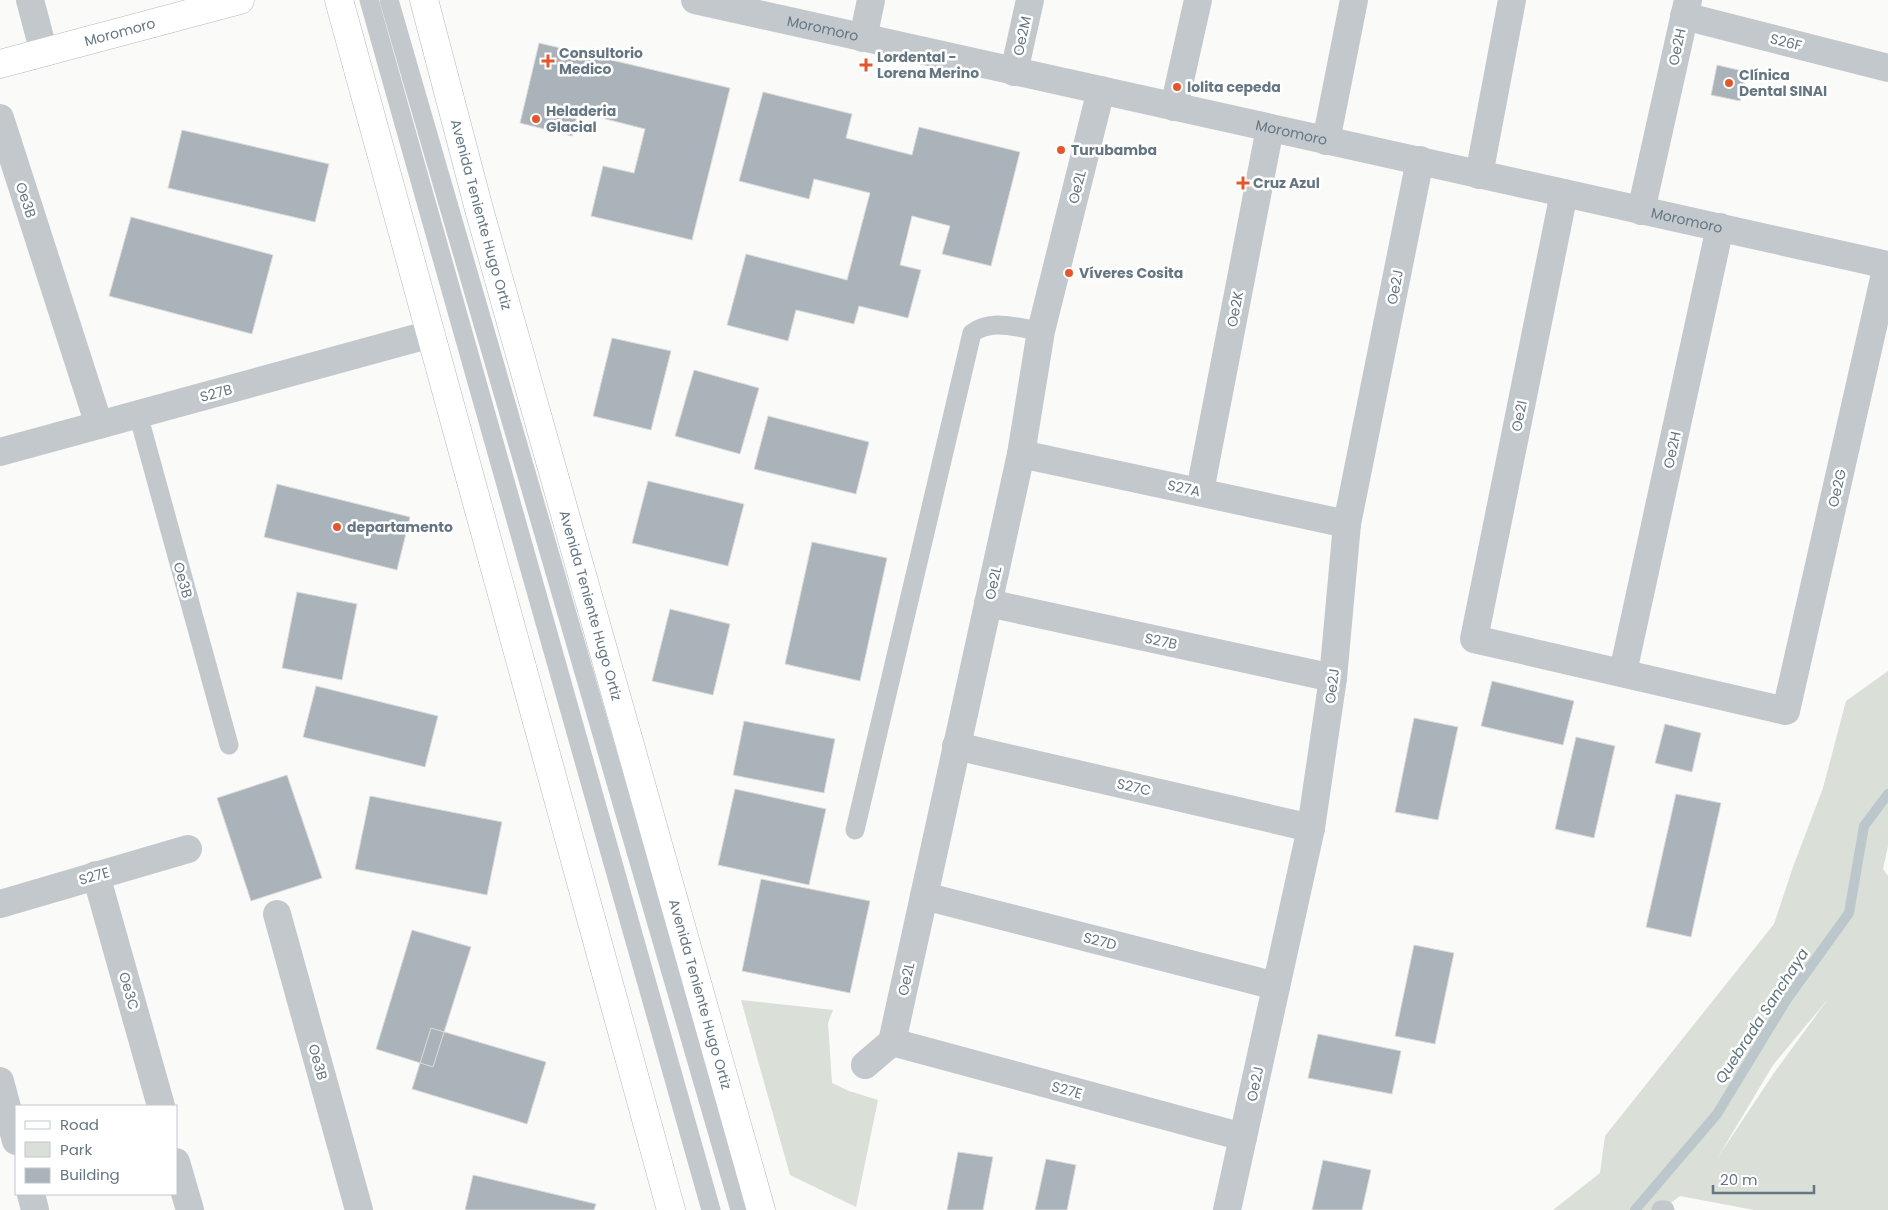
<svg xmlns="http://www.w3.org/2000/svg" width="1888" height="1210" font-family="Poppins,sans-serif">
<style>
.green{fill:#dadfd7;fill-rule:evenodd}
.lines{fill:none;stroke-linecap:round;stroke-linejoin:round}
.stream{stroke:#bbc7cb;stroke-width:10}
.building{fill:#aab3b9;stroke:#dcdcda}
.secondary-casing{stroke:#b3babf;stroke-width:29}
.lane{stroke:#c3c8cc;stroke-width:19}
.street{stroke:#c3c8cc;stroke-width:28}
.secondary{stroke:#fff;stroke-width:28}
.poi-dot{fill:#e4572e;stroke:#fff;stroke-width:2}
.labels{text-anchor:middle;stroke-width:5;stroke-linejoin:round;paint-order:stroke}
.street-label{font-size:14px;fill:#657683;stroke:#fff}
.poi-label{font-size:14px;font-weight:bold;fill:#657683;stroke:#fff;text-anchor:start}
.water-label{font-size:15px;font-style:italic;fill:#60757c;stroke:#fff}
</style>
<rect width="100%" height="100%" fill="#fafaf8"/>
<path class="green" d="M1888,671V846L1883,869L1888,876V1210H1754L1680,1196L1661,1210H1553L1600,1173L1605,1136L1774,924L1793,867L1823,788L1846,701ZM1828,999L1774,1073L1718,1157L1773,1065Z
M741,1000L833,1010L828,1023L832,1083L849,1091L878,1100L856,1207L790,1175Z"/>
<g class="lines">
<path class="stream" d="M1635,1210L1717,1114L1787,999L1849,913L1864,826L1888,794"/>
</g>
<path class="building" d="M539,43L730,88L692,240L591,216L603,166L634,173L645,129L578,112L572,136L520,123Z
M1717,65L1747,72L1740,101L1711,95Z
M763,92L852,114L846,138L912,155L919,127L1020,152L991,266L942,254L950,226L912,216L900,265L921,270L908,318L859,306L854,324L796,310L788,341L727,325L746,254L847,280L870,193L814,179L809,199L739,181Z
M182,130L329,164L315,222L168,188Z
M131,217L273,255L252,334L109,296Z
M612,338L671,351L651,430L593,416Z
M694,370L759,388L740,454L675,436Z
M768,416L869,442L856,494L754,469Z
M648,481L744,504L728,566L632,543Z
M277,484L410,517L397,570L264,537Z
M812,542L887,558L860,681L785,664Z
M297,592L357,604L342,680L282,668Z
M670,609L730,624L713,695L652,681Z
M1492,681L1574,701L1563,745L1481,726Z
M316,686L438,716L425,767L303,737Z
M1414,718L1458,727L1438,820L1395,812Z
M744,721L835,739L824,793L733,775Z
M1665,724L1701,733L1692,772L1655,763Z
M1576,737L1615,746L1594,838L1555,829Z
M287,775L322,878L251,901L217,798Z
M735,789L826,809L809,885L718,865Z
M1676,794L1721,803L1691,937L1646,927Z
M370,796L502,822L487,895L355,869Z
M761,879L870,901L850,993L742,971Z
M412,930L471,947L433,1067L376,1049Z
M1414,945L1454,953L1435,1044L1395,1036Z
M431,1028L546,1062L527,1124L412,1089Z
M1318,1034L1401,1051L1392,1094L1308,1078Z
M958,1152L993,1157L983,1210H947Z
M1046,1159L1076,1165L1067,1210H1035Z
M1323,1160L1371,1170L1362,1210H1312Z
M473,1175L596,1204L594,1210H465Z"/>
<g class="lines">
<defs>
<g id="secondary">
<path d="M339,0L671,1210"/>
<path id="s2" d="M424,0L479,209L761,1210"/>
<path id="s3" d="M0,64L240,0"/>
</g>
</defs>
<use href="#secondary" class="secondary-casing"/>
<path class="lane" d="M369,0L711,1210
M389,0L740,1210
M138,414L229,745
M855,830L972,333C992,318 1017,328 1041,331
M1661,1210H1665"/>
<g class="street">
<path d="M30,0L44,53"/>
<path id="s1" d="M695,0L1888,265"/>
<path d="M1684,16L1888,68"/>
<path d="M863,38L871,0"/>
<path d="M1014,72L1030,0"/>
<path d="M1174,107L1198,0"/>
<path d="M0,118L99,425"/>
<path d="M1326,141L1354,0"/>
<path d="M1479,175L1512,0"/>
<path d="M1564,193L1474,639L1786,711L1887,265"/>
<path d="M1641,211L1688,0"/>
<path d="M0,452L431,334"/>
<path d="M1021,454L1347,524"/>
<path d="M1200,491L1270,128"/>
<path d="M988,603L1333,678"/>
<path d="M1623,672L1720,227"/>
<path d="M956,746L1311,828"/>
<path d="M96,875L161,1106"/>
<path d="M924,896L1276,986"/>
<path d="M0,904L188,849"/>
<path d="M277,914L359,1210"/>
<path d="M892,1042L1243,1137"/>
<path d="M865,1065L892,1042L1021,454L1041,331L1101,90"/>
<path d="M0,1081L16,1141"/>
<path d="M176,1162L190,1210"/>
<path d="M31,1194L35,1210"/>
<path d="M1227,1210L1311,828L1333,678L1347,524L1420,160"/>
</g>
<use href="#secondary" class="secondary"/>
</g>
<g class="poi-dot">
<path d="M545.5 53.5h5v5h5v5h-5v5h-5v-5h-5v-5h5z"/>
<path d="M863.5 57.5h5v5h5v5h-5v5h-5v-5h-5v-5h5z"/>
<circle cx="1729" cy="83" r="5"/>
<circle cx="1177" cy="87" r="5"/>
<circle cx="536" cy="119" r="5"/>
<circle cx="1061" cy="150" r="5"/>
<path d="M1240.5 175.5h5v5h5v5h-5v5h-5v-5h-5v-5h5z"/>
<circle cx="1069" cy="273" r="5"/>
<circle cx="337" cy="527" r="5"/>
</g>
<g class="labels">
<g class="street-label">
<text dy="5" stroke="none"><textPath href="#s1" startOffset="131">Moromoro</textPath></text>
<text dy="5" stroke="none"><textPath href="#s3" startOffset="124">Moromoro</textPath></text>
<text transform="translate(1022 36) rotate(-78)" y="5">Oe2M</text>
<text transform="translate(1786 42) rotate(14)" y="5">S26F</text>
<text transform="translate(1677 47) rotate(-78)" y="5">Oe2H</text>
<text dy="5" stroke="none"><textPath href="#s1" startOffset="611">Moromoro</textPath></text>
<text transform="translate(1077 187) rotate(-76)" y="5">Oe2L</text>
<text transform="translate(26 200) rotate(72)" y="5">Oe3B</text>
<text dy="5" stroke="none"><textPath href="#s2" startOffset="222">Avenida Teniente Hugo Ortiz</textPath></text>
<text dy="5" stroke="none"><textPath href="#s1" startOffset="1016">Moromoro</textPath></text>
<text transform="translate(1395 287) rotate(-79)" y="5">Oe2J</text>
<text transform="translate(1235 309) rotate(-79)" y="5">Oe2K</text>
<text transform="translate(216 393) rotate(-15)" y="5">S27B</text>
<text transform="translate(1519 416) rotate(-79)" y="5">Oe2I</text>
<text transform="translate(1672 450) rotate(-78)" y="5">Oe2H</text>
<text transform="translate(1184 488) rotate(12)" y="5">S27A</text>
<text transform="translate(1837 488) rotate(-77)" y="5">Oe2G</text>
<text transform="translate(183 580) rotate(74)" y="5">Oe3B</text>
<text transform="translate(993 583) rotate(-78)" y="5">Oe2L</text>
<text dy="5" stroke="none"><textPath href="#s2" startOffset="628">Avenida Teniente Hugo Ortiz</textPath></text>
<text transform="translate(1161 641) rotate(12)" y="5">S27B</text>
<text transform="translate(1332 686) rotate(-83)" y="5">Oe2J</text>
<text transform="translate(1134 787) rotate(13)" y="5">S27C</text>
<text transform="translate(94 876) rotate(-16)" y="5">S27E</text>
<text transform="translate(1100 941) rotate(14)" y="5">S27D</text>
<text transform="translate(906 979) rotate(-78)" y="5">Oe2L</text>
<text transform="translate(129 991) rotate(74)" y="5">Oe3C</text>
<text dy="5" stroke="none"><textPath href="#s2" startOffset="1032">Avenida Teniente Hugo Ortiz</textPath></text>
<text transform="translate(318 1062) rotate(74)" y="5">Oe3B</text>
<text transform="translate(1255 1084) rotate(-78)" y="5">Oe2J</text>
<text transform="translate(1067 1090) rotate(15)" y="5">S27E</text>
</g>
<g class="poi-label">
<text x="559" y="58">Consultorio<tspan x="559" dy="16">Medico</tspan></text>
<text x="877" y="62">Lordental -<tspan x="877" dy="16">Lorena Merino</tspan></text>
<text x="1739" y="80">Clínica<tspan x="1739" dy="16">Dental SINAI</tspan></text>
<text x="1187" y="92">lolita cepeda</text>
<text x="546" y="116">Heladeria<tspan x="546" dy="16">Glacial</tspan></text>
<text x="1071" y="155">Turubamba</text>
<text x="1253" y="188">Cruz Azul</text>
<text x="1079" y="278">Víveres Cosita</text>
<text x="347" y="532">departamento</text>
</g>
<g class="water-label">
<text transform="translate(1762 1016) rotate(-57)" y="5">Quebrada Sanchaya</text>
</g>
</g>
<rect x="15" y="1105" width="162" height="90" fill="#ffffff" stroke="#c1c8cd"/>
<rect x="25" y="1121" width="25" height="8" fill="#ffffff" stroke="#c1c8cd"/>
<text x="60" y="1130" font-size="15" fill="#657683">Road</text>
<rect x="25" y="1142" width="25" height="15" fill="#dadfd7" stroke="#c1c8cd"/>
<text x="60" y="1155" font-size="15" fill="#657683">Park</text>
<rect x="25" y="1168" width="25" height="15" fill="#aab3b9" stroke="#c1c8cd"/>
<text x="60" y="1180" font-size="15" fill="#657683">Building</text>
<path d="M1713 1185v8h101v-8" fill="none" stroke="#657683" stroke-width="2.5"/>
<text x="1720" y="1185" font-size="15" fill="#657683" stroke="#ffffff" stroke-width="4" paint-order="stroke">20 m</text>
</svg>
